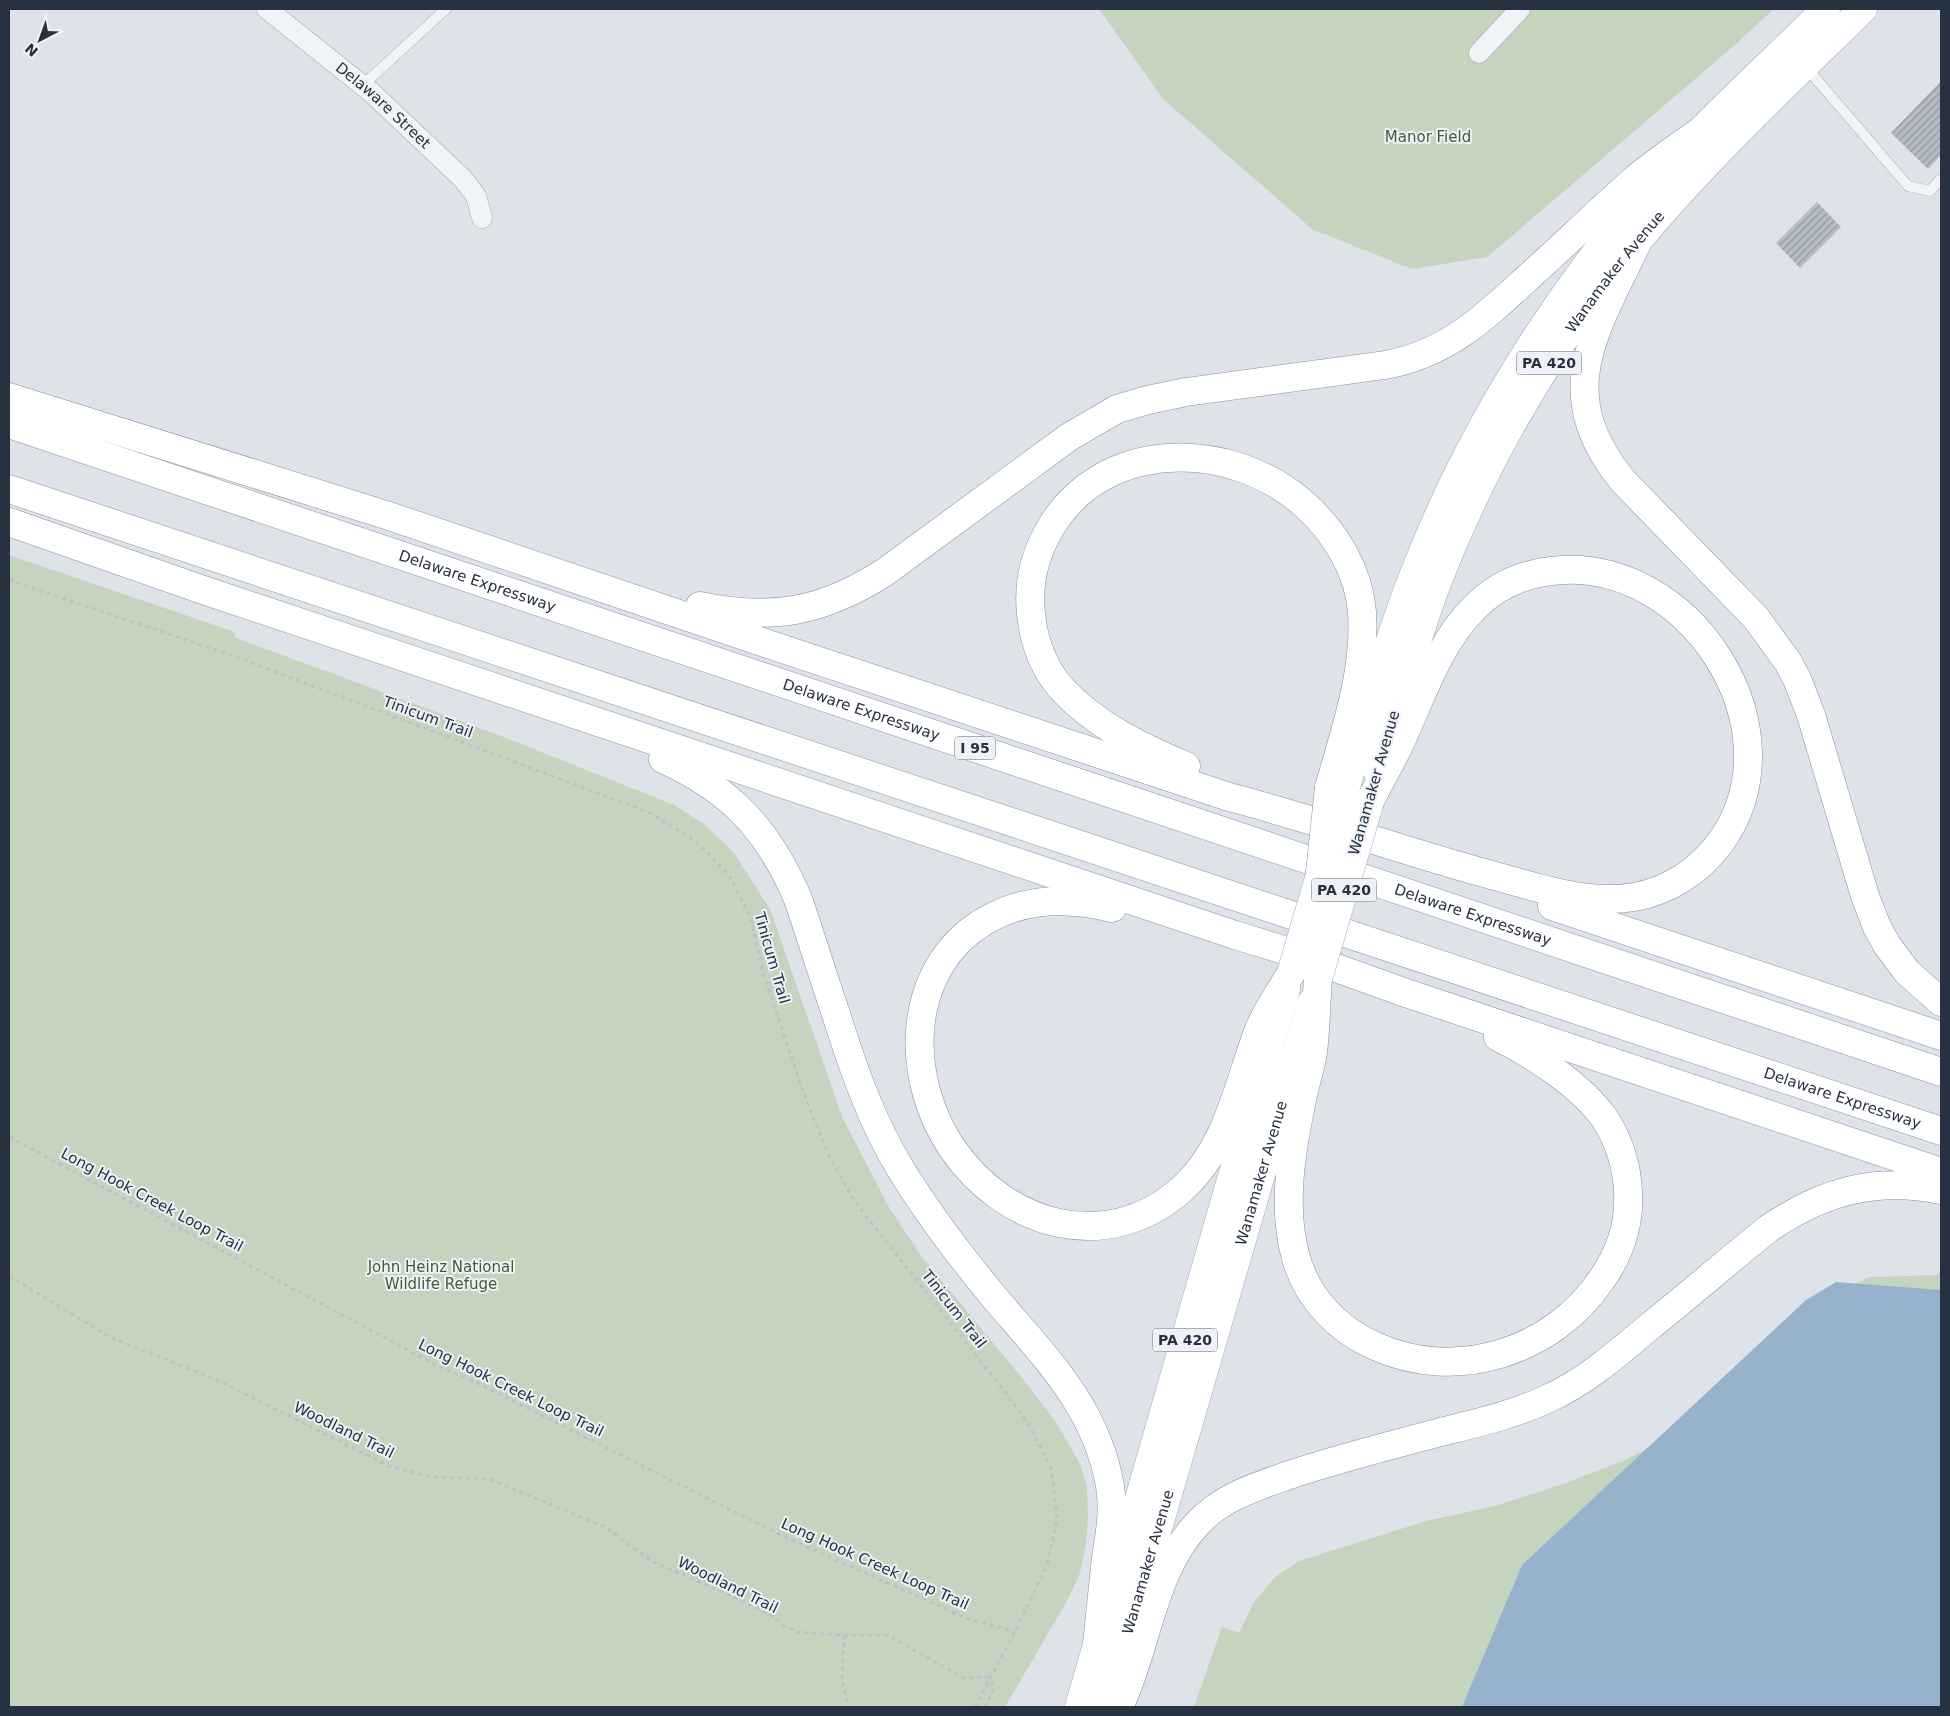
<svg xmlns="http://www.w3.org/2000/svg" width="1950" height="1716" font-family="'DejaVu Sans',sans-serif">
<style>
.park{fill:#c5d4bf}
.water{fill:#97b2cc}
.building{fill:url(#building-hatch)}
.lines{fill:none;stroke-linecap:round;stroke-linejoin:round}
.service-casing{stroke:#a3aab3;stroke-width:11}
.minor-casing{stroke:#a3aab3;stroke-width:21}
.primary-casing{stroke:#9da8b6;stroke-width:29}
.motorway-casing{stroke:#8591a1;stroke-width:29}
.path{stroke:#bcc1c8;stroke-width:3;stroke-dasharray:4 4;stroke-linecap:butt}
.service{stroke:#f1f4f7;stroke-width:10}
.minor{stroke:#f1f4f7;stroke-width:20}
.primary{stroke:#fff;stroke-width:28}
.motorway{stroke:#fff;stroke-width:28}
.primary-bridge-casing{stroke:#9da8b6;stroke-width:29;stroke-linecap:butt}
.motorway-bridge-casing{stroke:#8591a1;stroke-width:29;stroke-linecap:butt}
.primary-bridge{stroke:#fff;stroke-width:28}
.motorway-bridge{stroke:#fff;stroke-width:28}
.labels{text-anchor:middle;stroke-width:4;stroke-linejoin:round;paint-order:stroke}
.shield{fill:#eef2f6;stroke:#626b77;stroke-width:1}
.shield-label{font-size:14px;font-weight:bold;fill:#263141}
.street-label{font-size:15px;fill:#263141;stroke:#eef2f6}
.park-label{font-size:15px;fill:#3c5e33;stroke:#eef2f6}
</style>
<defs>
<pattern id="building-hatch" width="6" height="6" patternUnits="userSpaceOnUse" patternTransform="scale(1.25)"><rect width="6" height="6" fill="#b5bcc6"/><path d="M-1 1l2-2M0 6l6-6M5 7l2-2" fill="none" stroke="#9399a2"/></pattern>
</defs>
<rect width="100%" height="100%" fill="#dee3e9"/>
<path class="park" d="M1099,9H1774L1728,51L1487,257L1412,269L1312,229L1163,99Z
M9,555L235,632L234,637L501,736L674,805L704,824L734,853L770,909L843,1119L890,1209L922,1257L1023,1379L1056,1422L1079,1462L1087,1486L1088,1516L1086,1543L1080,1573L1067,1601L1005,1707H9Z
M1941,1266V1707H1194L1222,1627L1239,1633L1254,1602L1275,1577L1299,1561L1426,1521L1495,1506L1560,1485L1621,1462L1668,1438L1824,1299L1870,1277L1938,1275Z"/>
<path class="water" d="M1836,1282L1941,1290V1707H1462L1522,1565L1806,1300Z"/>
<path class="building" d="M1941,81V155L1928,169L1891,133Z
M1817,202L1841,227L1800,268L1776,243Z"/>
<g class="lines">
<defs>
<path id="service" d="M1805,66L1908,186L1930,191L1941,179
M363,85L446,9"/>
<g id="minor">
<path id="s1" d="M267,9L372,93L463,179L476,196L482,218"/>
<path d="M1479,53L1520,9"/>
</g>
<g id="primary">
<path id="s2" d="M1378,773C1397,710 1413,646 1437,583C1480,472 1541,364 1614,270C1689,175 1777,93 1863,9"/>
<path d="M1344,794C1366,720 1386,645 1414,574C1466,440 1541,318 1632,207C1690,136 1761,73 1826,9"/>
<path d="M1079,1707L1286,989"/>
<path id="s3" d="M1106,1707L1311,1003"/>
</g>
<g id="motorway">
<path d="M1637,243C1596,331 1550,392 1623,481L1756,618L1788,662L1797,679L1811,715L1865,896L1877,927L1887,945L1907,972L1941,1002"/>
<path d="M9,397L386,515L759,641L1229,797C1318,820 1405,852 1495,876C1539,888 1587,905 1634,897C1669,891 1699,871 1720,843C1803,729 1688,554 1552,571C1523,574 1496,586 1475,607C1441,641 1425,687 1406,730C1396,754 1382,777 1370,801"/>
<path id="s4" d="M9,424L1941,1072"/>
<path id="s5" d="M9,489L1941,1131"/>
<path d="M9,522L206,591L1235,935L1303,956L1406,993L1941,1172"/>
<path d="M700,606C772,621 823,612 885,572L1069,437L1117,409L1148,400L1186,392L1385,365C1449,354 1488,314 1534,272C1567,242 1599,211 1633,181C1656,161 1684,143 1709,125"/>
<path d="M663,759C732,790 769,831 798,899C811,937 823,976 836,1014C853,1068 871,1120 900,1168C928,1214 960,1256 994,1297C1044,1356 1096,1406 1110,1486C1114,1511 1110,1533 1106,1557C1103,1586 1100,1615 1097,1644"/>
<path d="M1186,766C1141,747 1095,725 1062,689C1043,668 1034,642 1031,614C1028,586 1034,558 1047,534C1098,437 1231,438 1305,505C1335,532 1359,571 1362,612C1366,673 1345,730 1329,788"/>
<path d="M1552,906L1941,1036"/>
<path d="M1112,908C1060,896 1013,898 970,931C904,984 908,1083 952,1148C1005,1226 1107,1256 1182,1189C1228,1147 1237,1087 1258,1032C1265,1012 1280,992 1291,973"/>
<path d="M1318,979C1316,1003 1316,1028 1313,1052C1311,1066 1306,1080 1303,1095C1292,1147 1281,1206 1296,1258C1307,1298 1338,1330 1375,1346C1456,1383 1553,1352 1602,1279C1620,1253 1630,1224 1628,1192C1627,1166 1619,1141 1605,1119C1581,1085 1534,1055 1498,1037"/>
<path d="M1119,1707C1148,1647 1151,1573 1198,1523C1223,1496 1258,1486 1292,1474C1341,1458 1391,1445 1441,1432C1477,1423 1513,1415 1547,1399C1585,1382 1617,1354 1649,1327C1689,1295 1728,1261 1768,1229C1823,1191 1875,1177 1941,1190"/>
</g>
</defs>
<use href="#service" class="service-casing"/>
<use href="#minor" class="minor-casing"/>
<use href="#primary" class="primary-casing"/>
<use href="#motorway" class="motorway-casing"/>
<path class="path" d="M9,580L228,654L650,813L688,836L709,854L730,877L751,919L763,973L804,1094L829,1156L855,1202L1009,1397L1030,1427L1052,1470L1057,1520L1047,1565L1015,1632L975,1707
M9,1137L436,1365L473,1381L785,1537L966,1618L1015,1632
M9,1276L110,1337L219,1381L391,1467L432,1477L489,1479L605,1527L653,1562L728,1594L769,1614L783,1625L798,1632L844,1635H887L964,1678L991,1677
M844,1635L842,1680L848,1707
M985,1707L993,1691L992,1678"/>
<use href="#service" class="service"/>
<use href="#minor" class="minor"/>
<use href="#primary" class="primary"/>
<use href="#motorway" class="motorway"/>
<defs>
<path id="primary-bridge" d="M1291,973L1344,794
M1318,979L1370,801"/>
<path id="motorway-bridge" d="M1319,881L1329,788"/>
</defs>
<use href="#primary-bridge" class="primary-bridge-casing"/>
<use href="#motorway-bridge" class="motorway-bridge-casing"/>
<use href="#primary-bridge" class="primary-bridge"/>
<use href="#motorway-bridge" class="motorway-bridge"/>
</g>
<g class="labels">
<g class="shield">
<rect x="1516.5" y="351.5" width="65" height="23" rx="4"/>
<rect x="955" y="736.5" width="40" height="23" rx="4"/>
<rect x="1311.5" y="878.5" width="65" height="23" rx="4"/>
<rect x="1152.5" y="1328.5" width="65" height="23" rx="4"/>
</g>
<g class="shield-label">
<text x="1549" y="368">PA 420</text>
<text x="975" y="753">I 95</text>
<text x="1344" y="895">PA 420</text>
<text x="1185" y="1345">PA 420</text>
</g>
<g class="street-label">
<text dy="5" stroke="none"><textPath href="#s1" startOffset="151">Delaware Street</textPath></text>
<text dy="5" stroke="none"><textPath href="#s2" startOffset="559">Wanamaker Avenue</textPath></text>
<text dy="5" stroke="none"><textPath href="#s4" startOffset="494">Delaware Expressway</textPath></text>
<text dy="5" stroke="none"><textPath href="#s4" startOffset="899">Delaware Expressway</textPath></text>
<text transform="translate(428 717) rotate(20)" y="5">Tinicum Trail</text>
<text transform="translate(1374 783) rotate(-74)" y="5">Wanamaker Avenue</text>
<text dy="5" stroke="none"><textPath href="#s4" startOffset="1544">Delaware Expressway</textPath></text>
<text transform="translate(772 958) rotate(74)" y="5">Tinicum Trail</text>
<text dy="5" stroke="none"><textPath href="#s5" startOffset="1932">Delaware Expressway</textPath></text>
<text dy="5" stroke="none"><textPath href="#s3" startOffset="556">Wanamaker Avenue</textPath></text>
<text transform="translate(152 1200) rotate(28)" y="5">Long Hook Creek Loop Trail</text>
<text transform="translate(954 1309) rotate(52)" y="5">Tinicum Trail</text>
<text transform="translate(511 1388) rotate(26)" y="5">Long Hook Creek Loop Trail</text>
<text transform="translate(344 1430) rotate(26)" y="5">Woodland Trail</text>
<text dy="5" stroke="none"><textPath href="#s3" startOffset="151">Wanamaker Avenue</textPath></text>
<text transform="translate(875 1564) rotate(24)" y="5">Long Hook Creek Loop Trail</text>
<text transform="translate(728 1585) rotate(26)" y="5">Woodland Trail</text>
</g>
<g class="park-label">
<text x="1428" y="142">Manor Field</text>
<text x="441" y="1272">John Heinz National<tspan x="441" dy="17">Wildlife Refuge</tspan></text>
</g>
</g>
<rect width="1950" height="1716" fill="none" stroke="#263141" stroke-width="20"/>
<g transform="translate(40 40) rotate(221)" stroke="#eef2f6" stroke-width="4" paint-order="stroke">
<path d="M0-4L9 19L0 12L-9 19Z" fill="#263141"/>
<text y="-8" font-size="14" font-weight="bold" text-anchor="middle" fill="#263141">N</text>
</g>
</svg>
